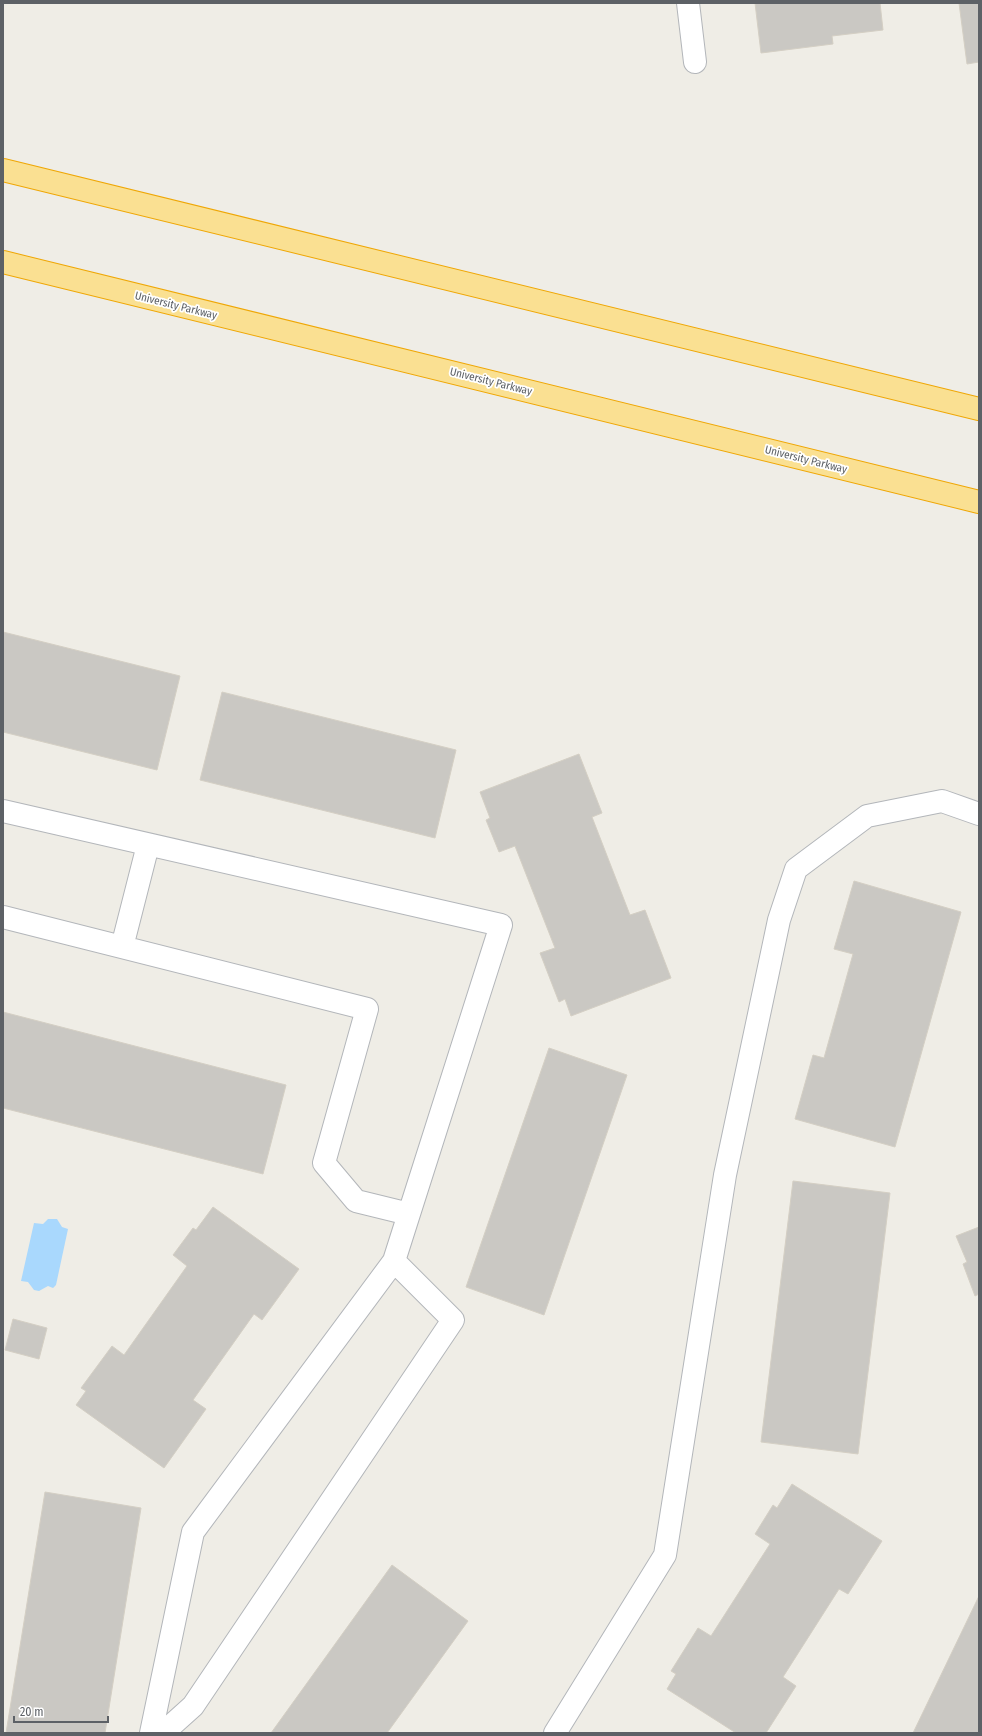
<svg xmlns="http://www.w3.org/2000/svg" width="982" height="1736" font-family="'Fira Sans Condensed',sans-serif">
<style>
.water{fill:#a9d8fd}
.building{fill:#cac8c3;stroke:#d4cfc4}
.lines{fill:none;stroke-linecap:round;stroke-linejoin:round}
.minor-casing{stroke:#b3b6ba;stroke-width:24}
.motorway-casing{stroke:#efa706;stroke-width:24}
.minor{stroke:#fff;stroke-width:22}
.motorway{stroke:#fae092;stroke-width:22}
.labels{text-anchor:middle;stroke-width:3.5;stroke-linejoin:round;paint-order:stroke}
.street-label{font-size:11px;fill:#5d6166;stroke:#fff}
</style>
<rect width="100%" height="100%" fill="#efede6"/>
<path class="water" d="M48,1219H57L62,1227L68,1229L56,1285L53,1288L48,1286L39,1291L34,1290L28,1282L21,1281L34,1223L43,1224Z"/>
<path class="building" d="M755,3H880L883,30L832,36L833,44L761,53Z
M959,3H979V62L967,64Z
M3,632L180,676L157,770L3,732Z
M222,692L456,750L435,838L200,780Z
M579,754L602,813L592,817L630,915L645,910L671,978L571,1016L565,999L559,1002L540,953L555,948L515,846L499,852L486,820L490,818L480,792Z
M854,881L961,912L895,1147L795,1119L813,1055L824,1058L853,954L834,949Z
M3,1012L286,1085L263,1174L3,1108Z
M549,1048L627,1075L544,1315L466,1287Z
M793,1181L890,1193L858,1454L761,1442Z
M213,1207L299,1269L262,1320L254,1314L193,1400L206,1409L164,1468L76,1405L86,1391L81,1388L112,1346L124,1355L187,1266L173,1255L193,1228L196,1230Z
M979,1227V1294L975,1296L963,1264L967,1262L956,1236Z
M13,1319L47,1328L39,1359L5,1350Z
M792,1484L882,1541L848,1594L839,1589L783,1677L796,1686L766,1733H736L667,1689L676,1674L671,1671L698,1628L711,1636L770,1544L755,1534L773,1505L777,1508Z
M45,1492L141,1508L105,1733H6Z
M392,1565L468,1621L387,1733H271Z
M979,1596V1733H913Z"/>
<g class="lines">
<defs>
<path id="minor" d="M688,3L695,62
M3,811L501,925L394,1261L193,1532L151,1733
M3,917L367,1009L324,1163L356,1201L409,1214
M122,947L148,845
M163,1733L193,1706L453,1320L394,1261
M555,1733L665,1555L725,1175L779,920L796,869L867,816L942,801L979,814"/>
<path id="motorway" d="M3,170L979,409
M3,262L979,502"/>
</defs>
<use href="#minor" class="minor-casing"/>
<use href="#motorway" class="motorway-casing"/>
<use href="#minor" class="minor"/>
<use href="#motorway" class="motorway"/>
</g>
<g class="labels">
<g class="street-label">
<text transform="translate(176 305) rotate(14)" y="4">University Parkway</text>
<text transform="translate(491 381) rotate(14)" y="4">University Parkway</text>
<text transform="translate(806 459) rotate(14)" y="4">University Parkway</text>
</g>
</g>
<rect width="982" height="1736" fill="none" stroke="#5d6166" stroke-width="8"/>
<path d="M14 1716v6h94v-6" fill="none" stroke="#5d6166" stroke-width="2"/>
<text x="20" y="1716" font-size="12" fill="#5d6166" stroke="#ffffff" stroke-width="3" paint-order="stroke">20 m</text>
</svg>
